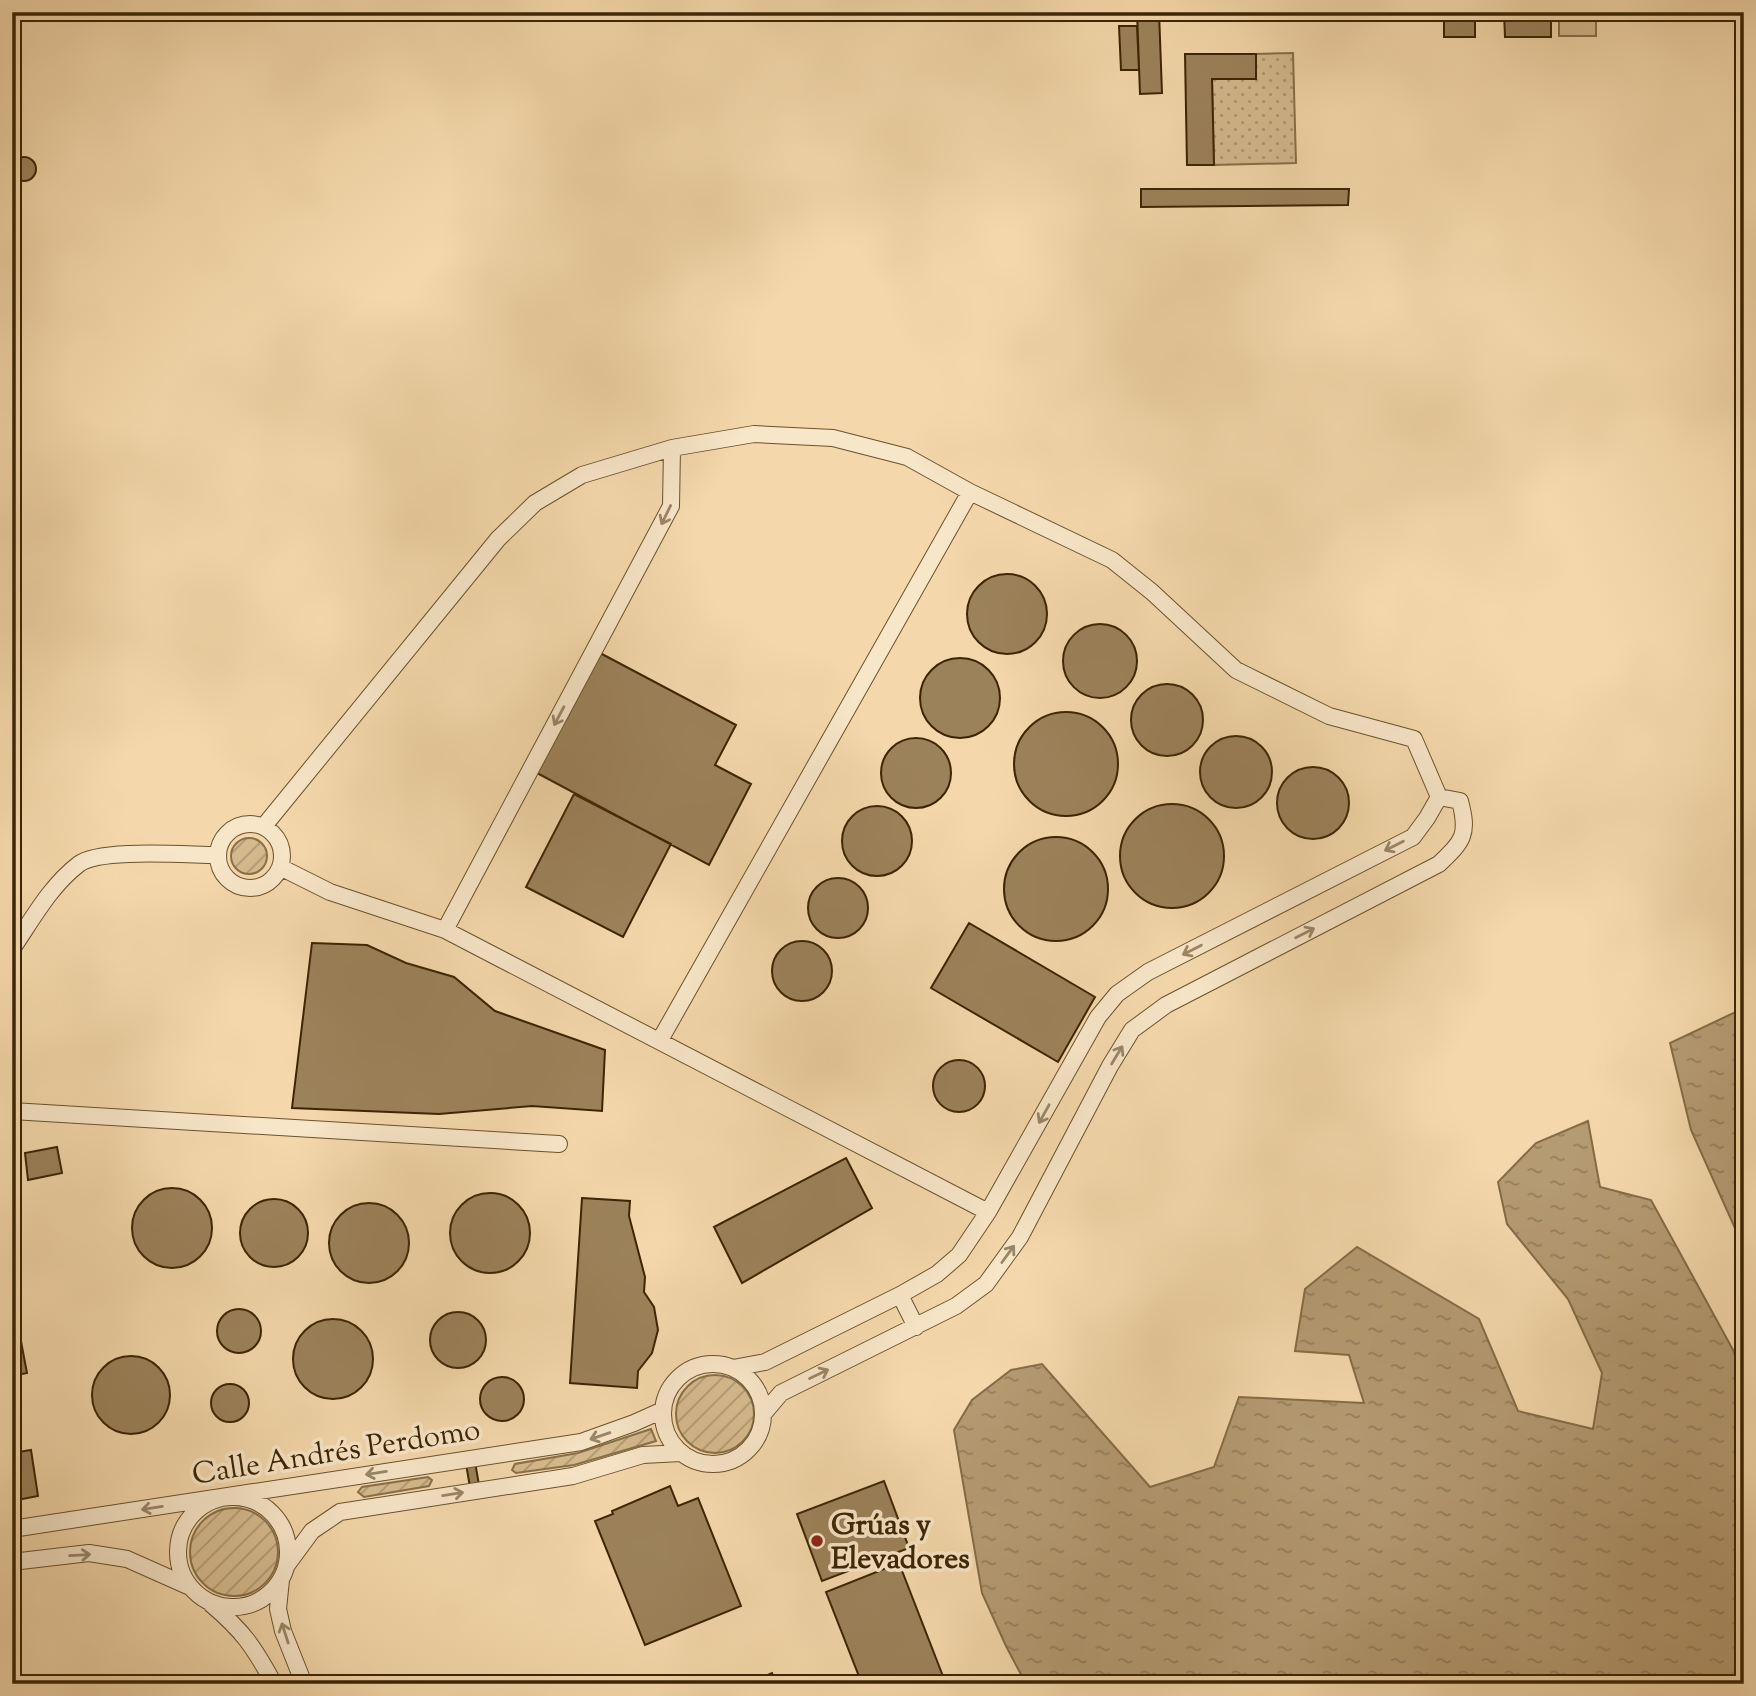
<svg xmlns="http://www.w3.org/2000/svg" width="1756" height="1696" font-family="'Sorts Mill Goudy',serif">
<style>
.grass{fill:url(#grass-dots);stroke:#887048;stroke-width:2}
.garden{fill:url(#garden-furrows);stroke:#887048;stroke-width:2}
.pitch{fill:#d5ba8e;stroke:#887048;stroke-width:2}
.water{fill:url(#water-ripples);stroke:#856c46;stroke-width:2}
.building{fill:#9c825a;stroke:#3c2503;stroke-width:2}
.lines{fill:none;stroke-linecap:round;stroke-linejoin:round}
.street-casing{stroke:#6a522d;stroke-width:18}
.street{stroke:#f8e6c8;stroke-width:16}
.oneway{stroke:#9a8666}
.poi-dot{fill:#8f2418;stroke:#f8e6c8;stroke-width:2.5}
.labels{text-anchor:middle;stroke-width:7;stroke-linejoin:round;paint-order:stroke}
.street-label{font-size:30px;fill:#3c2503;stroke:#f8e6c8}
.poi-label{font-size:30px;font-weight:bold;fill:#3c2503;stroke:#f8e6c8;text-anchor:start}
</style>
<defs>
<pattern id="grass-dots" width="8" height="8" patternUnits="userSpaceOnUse" patternTransform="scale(1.75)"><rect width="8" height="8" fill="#d5ba8e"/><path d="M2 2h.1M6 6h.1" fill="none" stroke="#ae9772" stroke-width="1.8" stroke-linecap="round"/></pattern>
<pattern id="garden-furrows" width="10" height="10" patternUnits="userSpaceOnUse" patternTransform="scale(1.75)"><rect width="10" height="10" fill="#d5ba8e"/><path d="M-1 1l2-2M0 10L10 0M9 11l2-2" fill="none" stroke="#ae9772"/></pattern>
<pattern id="water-ripples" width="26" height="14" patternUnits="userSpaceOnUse" patternTransform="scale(1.75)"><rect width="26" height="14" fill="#b59b72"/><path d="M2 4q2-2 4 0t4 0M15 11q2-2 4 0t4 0" fill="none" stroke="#947e5b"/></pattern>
</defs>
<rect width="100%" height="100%" fill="#f4d8ab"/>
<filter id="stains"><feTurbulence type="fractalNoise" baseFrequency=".00286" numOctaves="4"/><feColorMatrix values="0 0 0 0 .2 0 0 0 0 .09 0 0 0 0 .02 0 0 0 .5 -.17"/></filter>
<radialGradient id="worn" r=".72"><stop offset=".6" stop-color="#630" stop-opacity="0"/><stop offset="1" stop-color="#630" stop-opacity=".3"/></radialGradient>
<path class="grass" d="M1293,53L1296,163L1214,165L1212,79H1256V54Z"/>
<path class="garden" d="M231 856a18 18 0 1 1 36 0a18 18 0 1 1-36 0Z
M676 1414a39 39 0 1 1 78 0a39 39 0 1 1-78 0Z
M651,1429L656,1441L574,1465L516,1473L512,1470L515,1464L578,1453Z
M428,1477L432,1480L429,1486L364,1497L358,1492L362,1487Z
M190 1552a44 44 0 1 1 88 0a44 44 0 1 1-88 0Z"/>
<path class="pitch" d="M1559,12H1596V36H1559Z"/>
<path class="water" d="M1744,1008V1238L1738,1235L1691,1130L1670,1043Z
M1588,1121L1600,1187L1651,1200L1744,1370V1684H1026L1006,1646L982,1593L954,1430L972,1400L1011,1370L1042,1364L1150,1487L1214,1467L1239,1397L1364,1403L1349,1355L1295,1351L1305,1289L1357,1247L1479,1319L1518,1411L1593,1429L1602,1373L1568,1299L1507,1224L1498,1182L1536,1143Z"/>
<path class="building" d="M1137,12H1159L1162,93L1140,94Z
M1444,12H1475V37H1444Z
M1504,12H1551V37H1505Z
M1119,26H1137L1139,70H1121Z
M1185,54H1256V79H1212L1214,165H1187Z
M12 169a12 12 0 1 1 24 0a12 12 0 1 1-24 0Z
M1141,189H1349L1348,205L1141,207Z
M967 614a40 40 0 1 1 80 0a40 40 0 1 1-80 0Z
M1063 661a37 37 0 1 1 74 0a37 37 0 1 1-74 0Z
M600,653L736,725L715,765L751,784L709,865L537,773Z
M920 698a40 40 0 1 1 80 0a40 40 0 1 1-80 0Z
M1131 720a36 36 0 1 1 72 0a36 36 0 1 1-72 0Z
M1014 764a52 52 0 1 1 104 0a52 52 0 1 1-104 0Z
M1200 772a36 36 0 1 1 72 0a36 36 0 1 1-72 0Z
M881 773a35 35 0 1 1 70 0a35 35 0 1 1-70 0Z
M1277 803a36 36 0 1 1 72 0a36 36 0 1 1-72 0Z
M574,794L671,844L623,937L526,887Z
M1120 856a52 52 0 1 1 104 0a52 52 0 1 1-104 0Z
M842 841a35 35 0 1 1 70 0a35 35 0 1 1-70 0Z
M1004 889a52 52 0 1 1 104 0a52 52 0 1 1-104 0Z
M808 908a30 30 0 1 1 60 0a30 30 0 1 1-60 0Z
M969,923L1095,997L1058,1062L931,988Z
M772 971a30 30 0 1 1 60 0a30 30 0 1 1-60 0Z
M312,943L367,945L406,963L454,977L495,1011L605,1050L602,1111L532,1106L439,1114L292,1108Z
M933 1086a26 26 0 1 1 52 0a26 26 0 1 1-52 0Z
M57,1147L62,1173L28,1180L25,1153Z
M846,1158L872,1208L742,1283L714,1227Z
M132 1228a40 40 0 1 1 80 0a40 40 0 1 1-80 0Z
M450 1233a40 40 0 1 1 80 0a40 40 0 1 1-80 0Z
M582,1198L630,1201L629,1216L645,1277L644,1292L654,1307L658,1330L652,1353L638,1371L637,1388L570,1383Z
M240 1233a34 34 0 1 1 68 0a34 34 0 1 1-68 0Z
M329 1243a40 40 0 1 1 80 0a40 40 0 1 1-80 0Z
M217 1331a22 22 0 1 1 44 0a22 22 0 1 1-44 0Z
M430 1340a28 28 0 1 1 56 0a28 28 0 1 1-56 0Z
M293 1359a40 40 0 1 1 80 0a40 40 0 1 1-80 0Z
M20,1336L27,1373L12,1376V1338Z
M92 1395a39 39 0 1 1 78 0a39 39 0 1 1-78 0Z
M480 1399a22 22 0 1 1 44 0a22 22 0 1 1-44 0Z
M211 1403a19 19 0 1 1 38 0a19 19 0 1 1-38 0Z
M31,1450L38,1496L12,1501V1453Z
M475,1462L479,1485L470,1487L466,1464Z
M884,1481L909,1548L822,1581L797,1514Z
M670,1486L678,1506L698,1498L741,1606L645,1645L595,1521L613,1514L612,1511Z
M899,1563L946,1684H862L826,1592Z
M772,1673L776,1684H747Z"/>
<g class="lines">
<defs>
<path id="street" d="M218 856a32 32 0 1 1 64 0a32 32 0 1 1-64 0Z
M264,826L498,539L535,503L582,475L672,448L754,434L833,438L907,457L970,492L1112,560L1152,592L1236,670L1329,716L1414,739L1439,797
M280,867L330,892L445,930L988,1212
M445,930L671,506L672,448
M12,949C32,920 50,886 79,864C99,848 188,855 217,855
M660,1040L970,492
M12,1111L559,1144
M900,1295L916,1327
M663 1414a50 50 0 1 1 100 0a50 50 0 1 1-100 0Z
M733,1368L765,1362L900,1295L937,1274L959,1255L988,1212L1098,1017L1117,994L1148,972L1413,837L1427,818L1439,797
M764,1413L781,1393L956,1306L986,1284L1020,1237L1110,1066L1132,1030L1166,1005L1439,864C1463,841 1469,835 1460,801L1439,797
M178 1552a55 55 0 1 1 110 0a55 55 0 1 1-110 0Z
M12,1529L581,1442L634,1423L663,1410
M12,1562L89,1553L127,1559L190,1587
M287,1565L312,1531L340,1512L573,1476L643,1455L681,1453
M281,1580L278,1609L283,1631L304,1684
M211,1604C243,1631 254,1647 274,1684"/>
</defs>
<use href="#street" class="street-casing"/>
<use href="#street" class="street"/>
</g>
<defs><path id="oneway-shaft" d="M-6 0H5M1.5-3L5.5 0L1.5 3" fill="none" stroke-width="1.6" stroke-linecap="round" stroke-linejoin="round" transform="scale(1.75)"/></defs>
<g class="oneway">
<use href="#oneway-shaft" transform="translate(666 515) rotate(116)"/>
<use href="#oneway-shaft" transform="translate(559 716) rotate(118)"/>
<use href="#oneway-shaft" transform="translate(1394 846) rotate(153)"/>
<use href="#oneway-shaft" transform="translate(1305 933) rotate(-27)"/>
<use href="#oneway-shaft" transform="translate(1192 950) rotate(153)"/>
<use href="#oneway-shaft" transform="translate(1117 1055) rotate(-59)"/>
<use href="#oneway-shaft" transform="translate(1044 1114) rotate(119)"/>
<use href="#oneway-shaft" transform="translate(1008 1254) rotate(-54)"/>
<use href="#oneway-shaft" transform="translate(819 1374) rotate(-26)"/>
<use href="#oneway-shaft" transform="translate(600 1436) rotate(161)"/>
<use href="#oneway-shaft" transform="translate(376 1473) rotate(171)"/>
<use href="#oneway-shaft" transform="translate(453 1494) rotate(-9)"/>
<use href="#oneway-shaft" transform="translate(152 1508) rotate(171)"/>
<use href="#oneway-shaft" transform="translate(80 1555) rotate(-3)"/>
<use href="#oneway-shaft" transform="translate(285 1633) rotate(-108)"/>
</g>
<circle class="poi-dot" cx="817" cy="1541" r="7"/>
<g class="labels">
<g class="street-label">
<text transform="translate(336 1451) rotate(-9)" y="10">Calle Andrés Perdomo</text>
</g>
<g class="poi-label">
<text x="831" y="1534">Grúas y<tspan x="831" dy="34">Elevadores</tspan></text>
</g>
</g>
<rect width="1756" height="1696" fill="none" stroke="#f4d8ab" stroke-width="42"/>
<rect x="14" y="14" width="1728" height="1668" fill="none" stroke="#3c2503" stroke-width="3.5"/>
<rect x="21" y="21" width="1714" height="1654" fill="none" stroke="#3c2503" stroke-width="2"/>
<rect width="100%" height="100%" filter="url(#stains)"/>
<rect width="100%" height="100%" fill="url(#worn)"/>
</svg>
